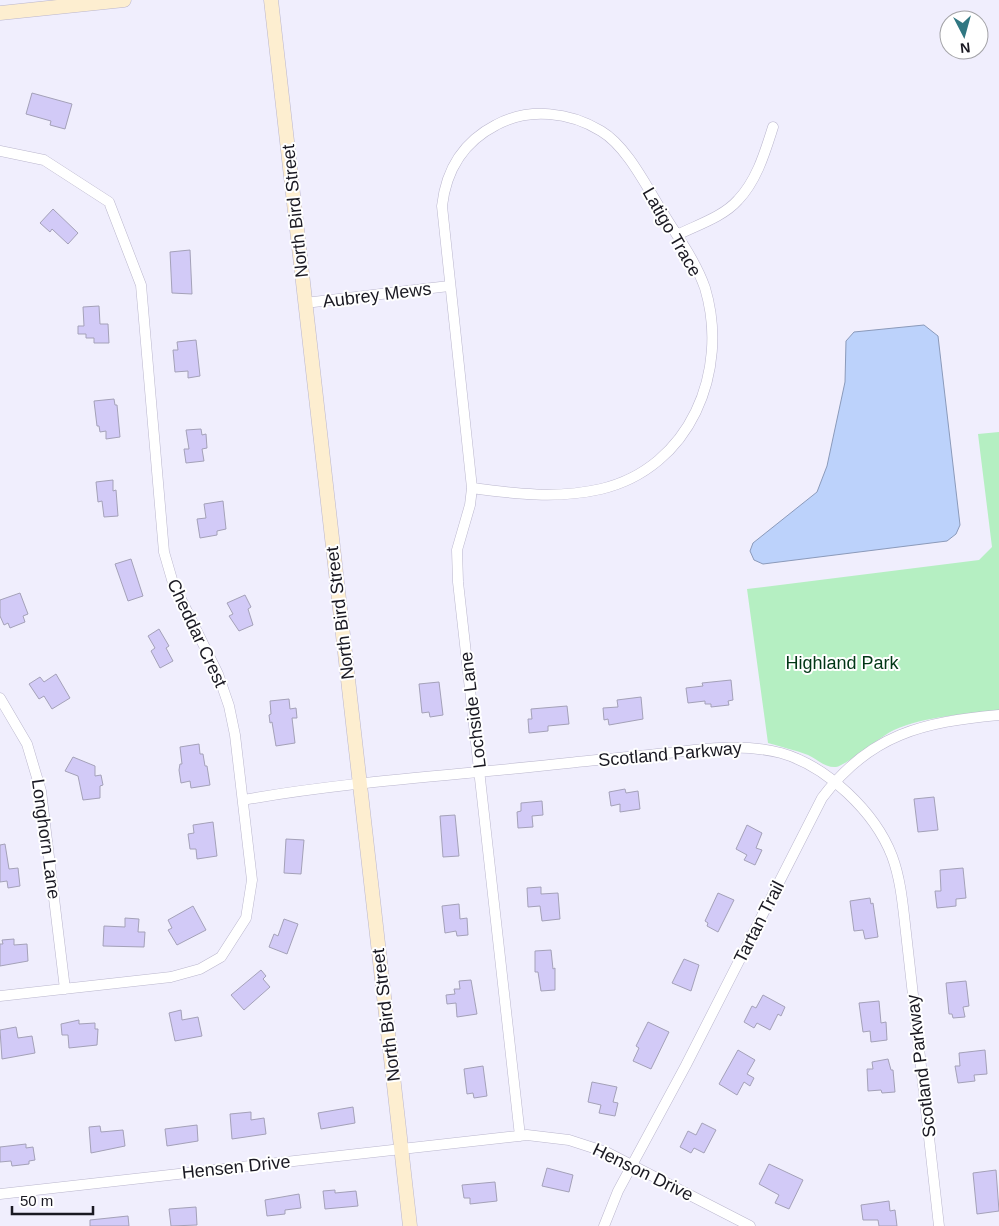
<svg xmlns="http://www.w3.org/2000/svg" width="999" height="1226" font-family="Arial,sans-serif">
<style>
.green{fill:#b5efc2}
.water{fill:#bcd2fb;stroke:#8b9aba}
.building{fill:#d2caf7;stroke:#a4a1b8}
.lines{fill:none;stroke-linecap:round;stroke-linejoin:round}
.street-casing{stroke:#bab6cd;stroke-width:11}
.secondary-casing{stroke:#bab6cd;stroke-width:15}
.street{stroke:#fff;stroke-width:10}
.secondary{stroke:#fdeed0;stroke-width:14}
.labels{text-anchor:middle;stroke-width:4;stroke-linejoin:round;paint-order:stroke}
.street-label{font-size:18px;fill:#1a1922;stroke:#fff}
.park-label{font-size:18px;fill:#003615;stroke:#fff}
</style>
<rect width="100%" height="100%" fill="#f0eefd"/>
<path class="green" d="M999,432V711C964,714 926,716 894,730C879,737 847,765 836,767C825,768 817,759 808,755C795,750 781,747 768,743L747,589L979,560L992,547L978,434Z"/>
<path class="water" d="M924,325L938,336L960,525L956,534L947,541L763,564L754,560L750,551L753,543L817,492L827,466L845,382L846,341L854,332Z"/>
<path class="building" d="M32,93L72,104L65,129L50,125L51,121L26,114Z
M53,209L78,233L68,244L52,229L50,232L40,223Z
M190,250L192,294L172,293L170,252Z
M99,306L100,324H108L109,343H94V338H86V334H78V326H84L83,307Z
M196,340L200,376L188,378V371L175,372L173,350H178L177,342Z
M114,399L115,405H117L120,437L106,439V431L100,432L99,426H97L94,401Z
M201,429L202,435L206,434L207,448L202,449L204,461L186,463L184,449H189L186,430Z
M113,480V491L116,490L118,516L104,517L102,501L98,502L96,482Z
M223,501L226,529L217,531V535L200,538L197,519L206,518L204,504Z
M131,559L143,596L128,601L115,564Z
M20,593L28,614L23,616L25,622L10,628L8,623L4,625L0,616V600Z
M245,595L251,607L248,609L253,625L239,631L229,616L233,614L227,603Z
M159,629L169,646L166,648L173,661L160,668L151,651L155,648L148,636Z
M56,674L70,698L52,709L44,696L39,699L29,684L40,677L44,682Z
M731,680L733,700L728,701L729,705L711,707V704H705V701L688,703L686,688L703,686L702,683Z
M439,682L443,715L430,717L429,712L422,713L419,684Z
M641,697L643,719L609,725L608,719L604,720L603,708L618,707L617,700Z
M289,699L290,709L296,708L297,718H292L295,743L276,746L272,722L270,723L269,715L271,714L270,701Z
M567,706L569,724L548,726V731L529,733L528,719H532L531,709Z
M199,744L200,754H203L205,766H207L210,785L191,788L190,781L181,783L179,770L180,764H182L180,747Z
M73,757L95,766V776L101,775L103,785L100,786V798L83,800L78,776L65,771Z
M625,789L626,793L638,791L640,809L620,812V804L611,806L609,792Z
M934,797L938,830L918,832L914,799Z
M542,801L543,815L532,816L533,827L518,828L517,812L521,811V803Z
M455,815L459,856L443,857L440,816Z
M213,822L217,856L197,859L196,849H190L188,834L194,833L193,825Z
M747,825L762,833L756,848L762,850L755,865L744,860L747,855L736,849Z
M286,839L304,840L301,874L284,873Z
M5,844L9,869L18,868L20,886L8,888L7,881L0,882V845Z
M963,868L966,898L956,899V906L937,908L935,891H941L940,870Z
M541,887V894L558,893L560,919L542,921L540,906L528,907L527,888Z
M718,893L734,900L718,932L707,926L708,923L705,921Z
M870,898L871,904L873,903L878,937L865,939L863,930L854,931L850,901Z
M459,904L460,919L467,918L468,935L457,936L456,931L445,933L442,906Z
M193,906L206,930L177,945L168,930L172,928L168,920Z
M125,918L139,919L138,932H145L144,947L103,946L104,926L125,927Z
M284,919L298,924L287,954L269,947L274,934L278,936Z
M14,939V945L27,944L28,961L0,966V944H3L2,940Z
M551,950L553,969L555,968V990L541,991L538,972H535V951Z
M684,959L699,965L691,991L672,983Z
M261,970L266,976L263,979L270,987L244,1010L231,995Z
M471,980L477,1014L457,1017L456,1003L447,1004L446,995L455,994L454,989H460L459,981Z
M966,981L969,1006L963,1007L965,1017L953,1018L952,1014H949L946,983Z
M763,995L785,1007L781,1016L778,1014L770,1030L757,1023L754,1028L744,1022L752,1006L756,1008Z
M879,1001L881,1023L886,1022L887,1040L871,1042L870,1031L863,1032L859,1003Z
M181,1010L182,1020L198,1017L202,1036L175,1041L169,1013Z
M79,1020V1024L95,1023V1029H98L97,1045L69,1048L68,1035H62L61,1024Z
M648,1022L669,1032L651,1069L633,1061L639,1048L636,1046Z
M16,1027L18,1038L32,1036L35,1053L2,1059L0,1030Z
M738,1050L755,1060L747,1074L754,1078L750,1086L744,1082L737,1095L719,1084Z
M985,1050L987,1074L974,1075L975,1081L958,1083L955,1066H960L959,1053Z
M888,1059L891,1070H893L895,1092L882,1093L881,1090L868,1091L867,1069H873L872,1062Z
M483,1066L487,1096L474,1098L473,1093L467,1094L464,1069Z
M592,1082L617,1087L613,1102L618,1103L615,1116L599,1113L601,1105L588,1102Z
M353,1107L355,1123L321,1129L318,1113Z
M251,1112V1120L264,1118L266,1134L232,1139L230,1114Z
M702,1123L716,1130L704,1153L694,1148L691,1153L680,1147L688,1131L696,1135Z
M197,1125L198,1141L167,1146L165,1129Z
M100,1126L101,1132L123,1130L125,1146L91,1153L89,1127Z
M26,1144V1148L33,1147L35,1160L29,1161V1164L12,1166L11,1161L0,1162V1147Z
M769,1164L803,1180L789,1209L775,1203L779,1195L759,1184Z
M547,1168L573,1175L569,1192L542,1186Z
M996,1170L999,1211L977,1214L973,1173Z
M495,1182L497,1201L470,1204V1198H464L462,1185Z
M335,1190V1193L356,1191L358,1206L325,1209L323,1191Z
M299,1194L301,1208L285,1210V1214L267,1216L265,1200Z
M889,1201L890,1211L895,1210L897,1226H879L878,1220H863L861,1205Z
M196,1207L197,1225L171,1226L169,1209Z
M128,1216L129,1226H90V1220Z"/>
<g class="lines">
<defs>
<path id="street" d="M0,151L44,160L109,202L141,285L164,552L173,583L218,674L229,706L235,735L252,880L246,918L221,957L200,969L171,977L0,996
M677,235C697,225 723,217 738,200C757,180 765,152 773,127
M305,303L449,286
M472,488C516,494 557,499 601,489C690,468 730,371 705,288C696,262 679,239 665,216C648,190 628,147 601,131C570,112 529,107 496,125C463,142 446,171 442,206L472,488L470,505L457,550L458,582L520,1136
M0,698L27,744L41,791L65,989
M243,800C350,781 460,775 568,763C604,759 640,756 677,752C712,748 746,744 781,753C827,766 875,812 892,856C901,880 903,907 906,933L939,1226
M0,1194L527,1135L569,1140L606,1152L750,1226
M604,1226L618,1191L686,1065L822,798C870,734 923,722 999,715"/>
<path id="secondary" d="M271,0L410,1226
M0,13L124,0"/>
</defs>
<use href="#street" class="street-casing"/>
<use href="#secondary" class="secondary-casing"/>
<use href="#street" class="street"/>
<use href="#secondary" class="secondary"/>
</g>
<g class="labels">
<g class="street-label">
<text transform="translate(295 211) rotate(-96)" y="6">North Bird Street</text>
<text transform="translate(672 232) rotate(60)" y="6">Latigo Trace</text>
<text transform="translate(377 295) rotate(-7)" y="6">Aubrey Mews</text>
<text transform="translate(340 613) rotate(-97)" y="6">North Bird Street</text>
<text transform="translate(197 633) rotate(65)" y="6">Cheddar Crest</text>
<text transform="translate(473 710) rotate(-97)" y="6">Lochside Lane</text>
<text transform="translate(670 754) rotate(-5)" y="6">Scotland Parkway</text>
<text transform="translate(46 839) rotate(82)" y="6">Longhorn Lane</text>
<text transform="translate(759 922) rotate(-63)" y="6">Tartan Trail</text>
<text transform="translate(386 1015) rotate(-97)" y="6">North Bird Street</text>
<text transform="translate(921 1066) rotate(-97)" y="6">Scotland Parkway</text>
<text transform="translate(236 1167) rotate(-6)" y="6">Hensen Drive</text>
<text transform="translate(643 1172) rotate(26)" y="6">Henson Drive</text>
</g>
<g class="park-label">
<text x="842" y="669">Highland Park</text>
</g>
</g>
<g transform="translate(964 35) rotate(174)"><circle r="24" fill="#ffffff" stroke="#a3a3a7"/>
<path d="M0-4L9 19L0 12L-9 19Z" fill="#307782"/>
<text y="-8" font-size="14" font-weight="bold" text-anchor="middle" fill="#1a1922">N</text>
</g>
<path d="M12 1206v8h81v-8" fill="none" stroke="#1a1922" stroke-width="2.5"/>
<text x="20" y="1206" font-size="15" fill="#1a1922" stroke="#ffffff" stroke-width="4" paint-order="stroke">50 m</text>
</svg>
